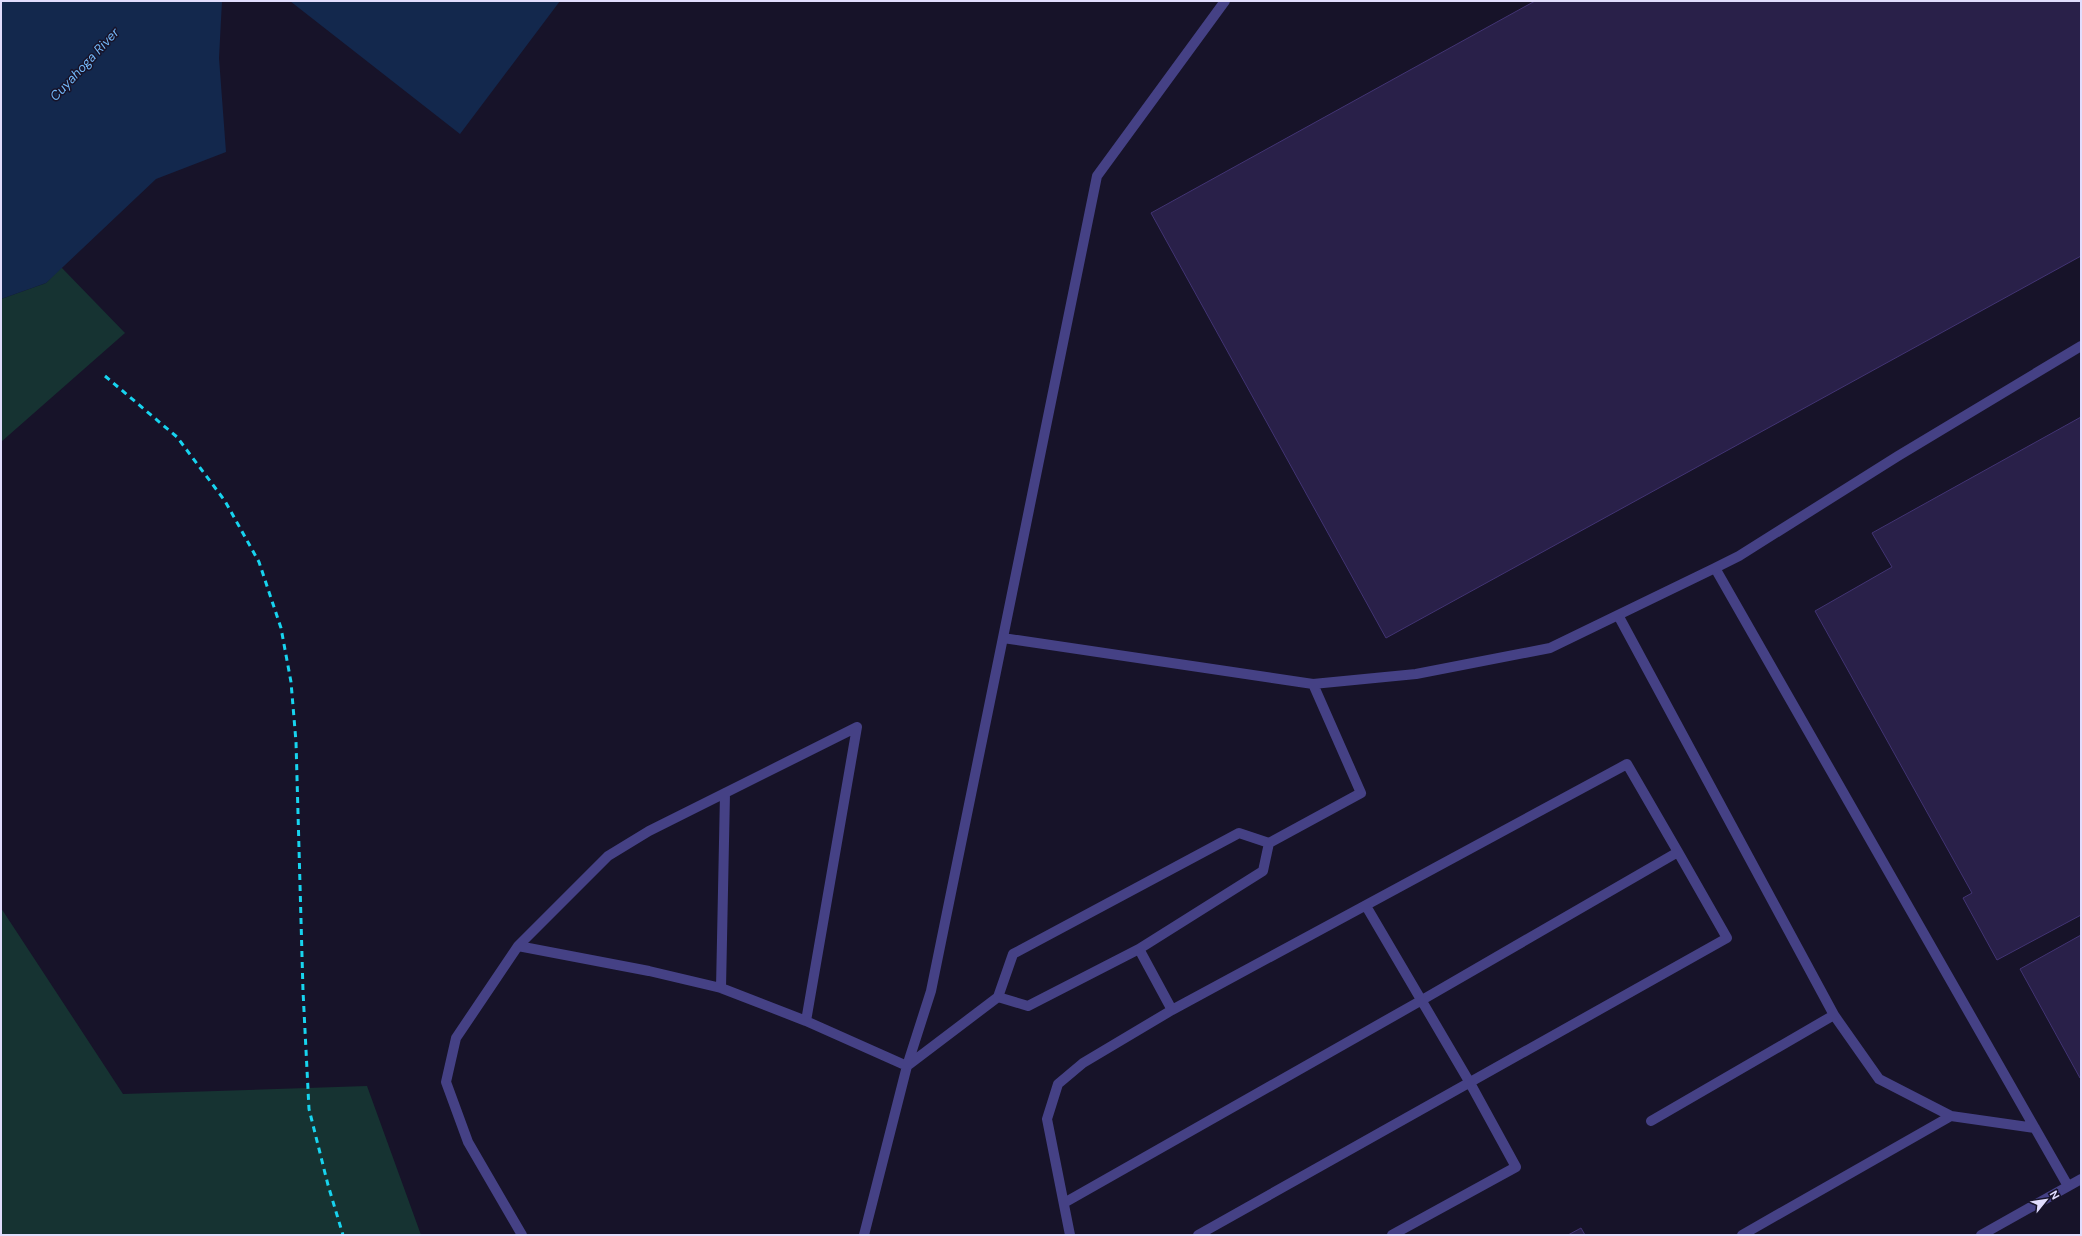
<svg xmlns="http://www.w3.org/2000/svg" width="2082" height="1236" font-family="'DM Sans',sans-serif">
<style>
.green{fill:#163332}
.water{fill:#13284d}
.building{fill:#292049;stroke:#423473}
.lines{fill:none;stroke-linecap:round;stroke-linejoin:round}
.lane{stroke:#454185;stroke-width:10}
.rail{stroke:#17d4ef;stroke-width:3;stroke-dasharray:6 5;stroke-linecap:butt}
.labels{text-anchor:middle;stroke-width:3;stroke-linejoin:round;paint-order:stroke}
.water-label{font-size:13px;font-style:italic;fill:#72b5f5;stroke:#171329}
</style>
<rect width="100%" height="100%" fill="#171329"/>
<path class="green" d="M61,267L125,333L1,442V299L46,283Z
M1,908L123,1094L367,1086L421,1235H1Z"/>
<path class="water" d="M1,1H222L219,58L226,152L156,179L46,283L1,299Z
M290,1H560L460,134Z"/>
<path class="building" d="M1535,1H2081V256L1386,638L1151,213Z
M2081,417V915L1997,960L1963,898L1972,893L1815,611L1892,567L1872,533Z
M2081,935V1077L2080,1078L2020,969Z
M1581,1228L1585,1235H1568Z"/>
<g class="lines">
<path class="lane" d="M1618,615L1834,1015L1879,1079L1951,1116L2035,1128
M1313,684L1416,674L1550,648L1715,568
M1366,906L1470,1083L1516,1167L1392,1235
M518,946L608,856L649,831L857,727
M721,988L725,793
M998,997L1028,1006L1139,949L1263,871L1269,843
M1172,1010L1627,764L1678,852
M806,1021L857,727
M907,1066L998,997L1013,954L1239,833L1269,843L1361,793L1313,684L1003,638
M1651,1121L1834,1015
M2068,1186L1715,568L1739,556L1898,456L2081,346
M1064,1203L1422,1000L1678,852L1727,938L1198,1235
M522,1235L468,1142L446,1082L456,1038L518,946L649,971L721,988L806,1021L907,1066
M864,1235L907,1066L931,991L1097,176L1225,1
M1070,1235L1047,1119L1058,1084L1083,1063L1172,1010L1139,949
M1742,1235L1951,1116
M1981,1235L2081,1179"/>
<path class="rail" d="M105,376L177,437L225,501L259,562L281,628L291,682L296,742L303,991L309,1109L328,1185L343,1235"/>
</g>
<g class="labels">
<g class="water-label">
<text transform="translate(84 64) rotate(-47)" y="5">Cuyahoga River</text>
</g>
</g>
<rect width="2082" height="1236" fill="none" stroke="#e1ddfd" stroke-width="4"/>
<g transform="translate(2046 1200) rotate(60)" stroke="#171329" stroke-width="3" paint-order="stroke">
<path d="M0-3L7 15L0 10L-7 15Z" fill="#e1ddfd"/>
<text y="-6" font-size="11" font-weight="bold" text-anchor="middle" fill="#e1ddfd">N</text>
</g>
</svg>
